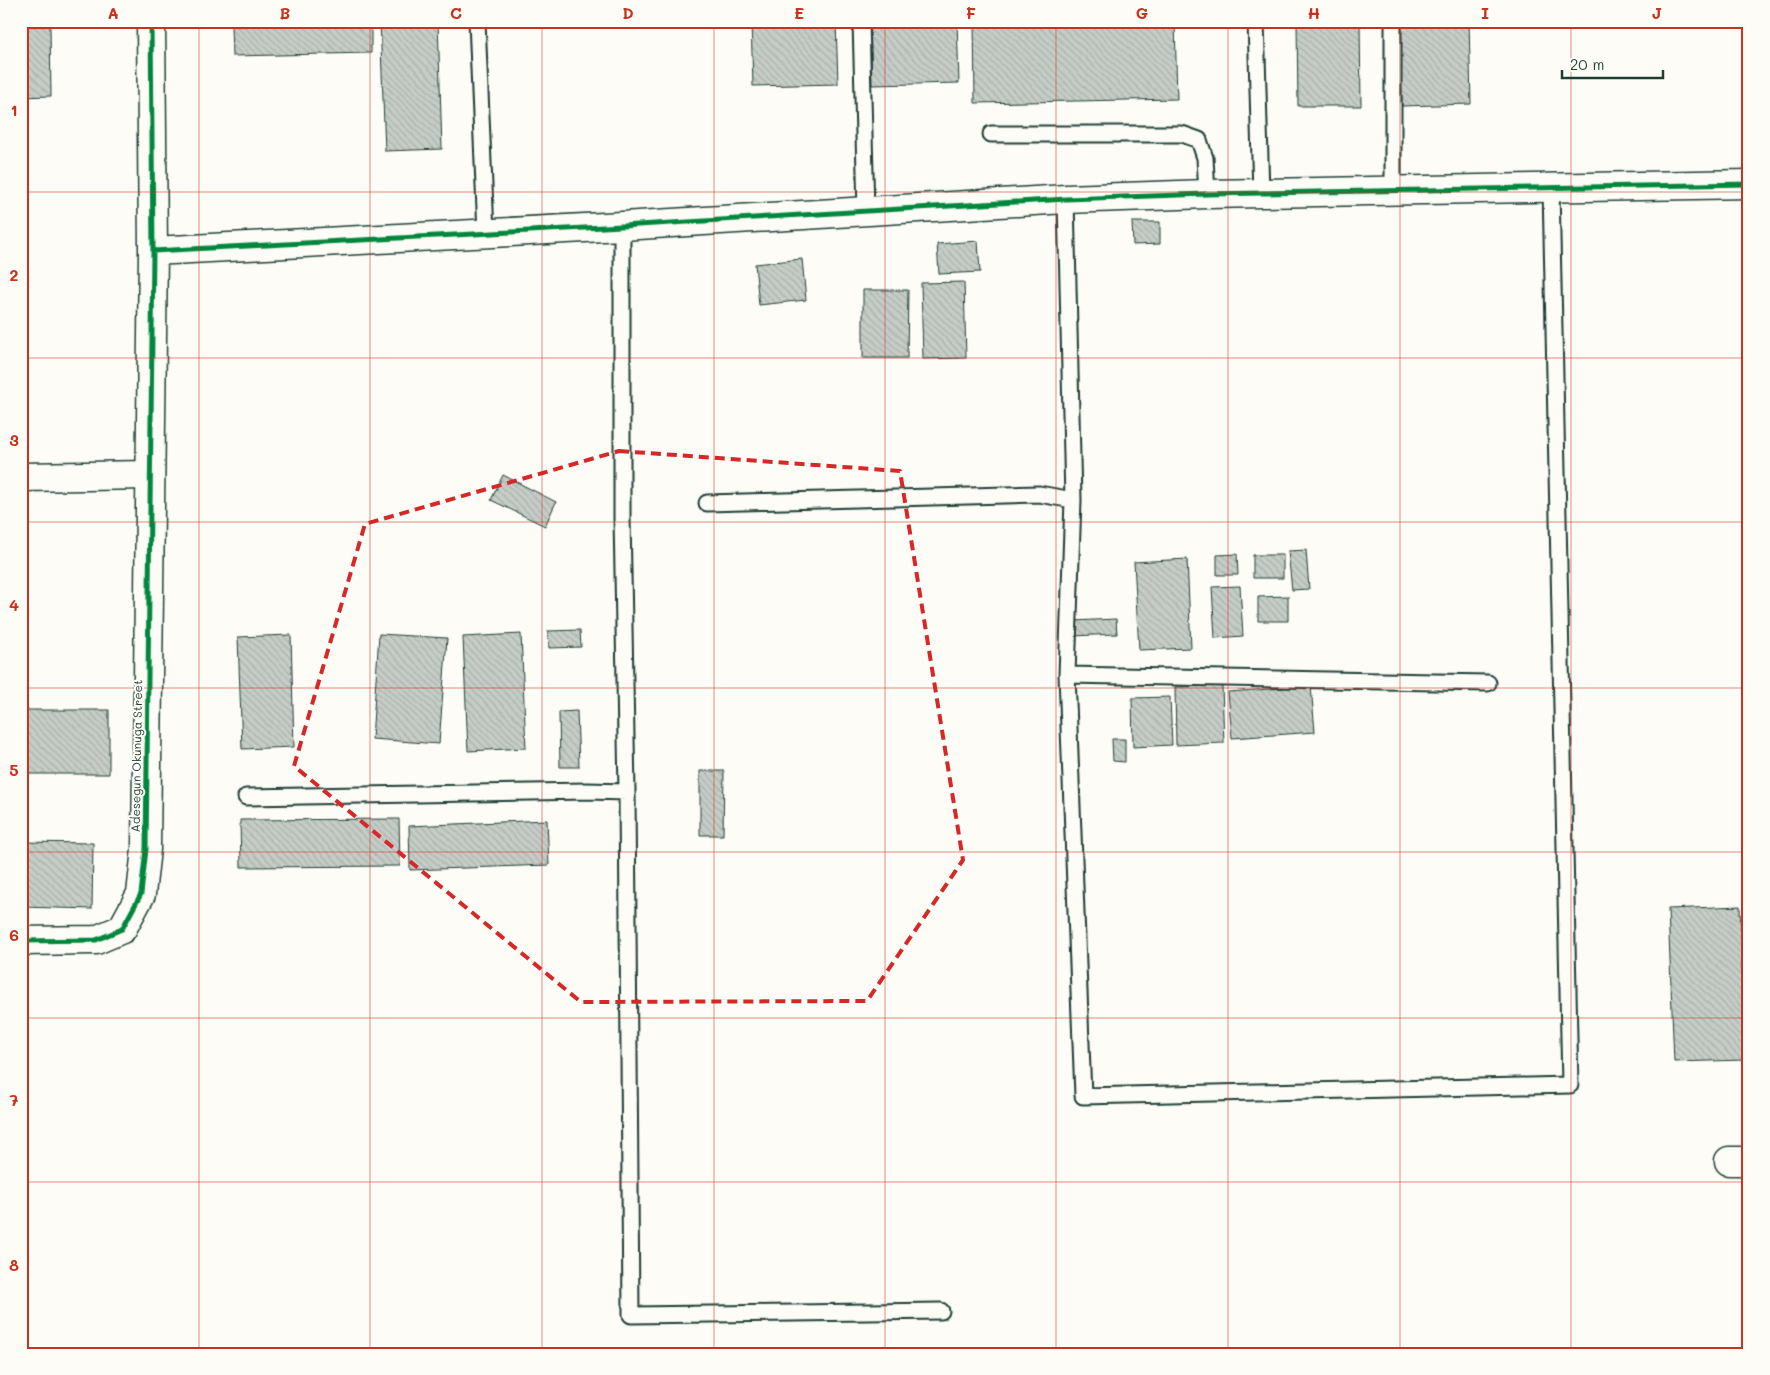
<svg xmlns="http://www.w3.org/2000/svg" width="1770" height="1375" font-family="Mali,sans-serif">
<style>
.building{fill:url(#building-back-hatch);stroke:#1f3d34}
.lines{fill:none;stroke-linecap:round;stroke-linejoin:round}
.lane-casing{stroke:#1f3d34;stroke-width:19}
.street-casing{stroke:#1f3d34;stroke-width:31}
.lane{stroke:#fdfcf7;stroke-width:15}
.street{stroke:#fdfcf7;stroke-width:28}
.cycleway-casing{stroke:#fdfcf7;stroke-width:8}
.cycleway{stroke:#00873e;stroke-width:5}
.marked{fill:none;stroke:#d62828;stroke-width:4;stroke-dasharray:10 6;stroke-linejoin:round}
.grid{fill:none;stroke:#c8321e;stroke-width:1;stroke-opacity:0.55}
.labels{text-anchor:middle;stroke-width:4;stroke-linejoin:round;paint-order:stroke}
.street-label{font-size:12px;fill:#1f3d34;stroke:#fdfcf7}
.neatline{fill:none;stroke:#c8321e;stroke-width:2}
.grid-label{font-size:16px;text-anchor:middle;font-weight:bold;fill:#c8321e}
</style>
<defs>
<pattern id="building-back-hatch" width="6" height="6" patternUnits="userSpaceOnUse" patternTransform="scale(1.25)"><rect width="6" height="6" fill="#c6cdc7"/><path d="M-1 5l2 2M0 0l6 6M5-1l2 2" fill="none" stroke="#aab1ac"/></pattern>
</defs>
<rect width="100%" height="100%" fill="#fdfcf7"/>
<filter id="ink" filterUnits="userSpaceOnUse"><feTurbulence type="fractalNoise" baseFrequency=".02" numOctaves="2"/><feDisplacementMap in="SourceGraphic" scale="10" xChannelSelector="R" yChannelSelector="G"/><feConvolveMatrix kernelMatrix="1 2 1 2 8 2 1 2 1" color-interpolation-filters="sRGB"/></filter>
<g filter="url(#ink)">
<path class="building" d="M248,21H371V53L232,56L231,26H248Z
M380,21H438L442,149L385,151Z
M751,21H836L838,84L753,86Z
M870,21H957L959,83L872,85Z
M974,21H1175L1177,99L975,103Z
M1297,21H1360L1361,106H1298Z
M1400,21H1469L1471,104L1402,106Z
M24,26H50L51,96L21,97V55H24Z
M1132,222H1160V244L1133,245Z
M978,241L980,272L939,274L937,244Z
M802,259L806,300L759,305L755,264Z
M964,282L966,358L923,359L921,283Z
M863,290H908L907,358H863Z
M503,475L556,502L545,526L491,500Z
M1306,550L1309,589L1292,590L1288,551Z
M1237,554L1238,575H1217V555Z
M1253,555H1283V578H1253Z
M1187,559L1191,648L1139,650L1134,562Z
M1240,586L1243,636L1215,638L1212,587Z
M1288,596V621H1258V597Z
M1116,619L1117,634L1072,636V621Z
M580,630L581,647L549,648L548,631Z
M379,634L447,638L439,744L372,739Z
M521,634L526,748L468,751L463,637Z
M291,635L294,747L242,749L238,637Z
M1222,686L1224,743L1176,745L1175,687Z
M1311,686L1315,732L1232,738L1228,692Z
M1170,697L1172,745L1133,747L1132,698Z
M25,710H109V774H25Z
M577,711L579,767H560L559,712Z
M1112,739H1125V762L1113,761Z
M700,771H724L723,835H700Z
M399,819L400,866L241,867L240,820Z
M547,820L549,865L410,870L409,826Z
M21,842L93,843L92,909L21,907Z
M1740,906L1745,1060L1674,1062L1668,909Z"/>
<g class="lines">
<defs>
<path id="lane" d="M477,21L486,233
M861,21L866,211
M1256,21L1261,194
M991,134H1182L1199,140L1205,158L1207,194
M1393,191V21
M1066,199L1073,500L1067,675L1083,1096L1570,1085L1551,188
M707,503L1039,494L1073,500
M1067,675L1488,683
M627,792L631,1315L941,1311
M246,797L587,791L627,792L622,517V226"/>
<path id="street" d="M153,251L622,226L1066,199L1207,194L1749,184
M21,477L150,475
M21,941L96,940L122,929L141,894L146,849L153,251L151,21
M1729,1161H1749"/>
</defs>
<use href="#lane" class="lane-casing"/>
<use href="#street" class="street-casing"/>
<use href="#lane" class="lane"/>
<use href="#street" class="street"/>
<defs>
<path id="cycleway" d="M153,251L622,226L1066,199L1207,194L1749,184
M21,941L96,940L122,929L141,894L146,849L153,251L151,21"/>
</defs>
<use href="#cycleway" class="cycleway-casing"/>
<use href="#cycleway" class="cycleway"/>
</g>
</g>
<path class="marked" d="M619,451L900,471L963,860L867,1001L581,1002L294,766L365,524Z"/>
<path class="grid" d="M199,21V1354M370,21V1354M542,21V1354M714,21V1354M885,21V1354M1056,21V1354M1228,21V1354M1400,21V1354M1571,21V1354M21,192H1749M21,358H1749M21,522H1749M21,688H1749M21,852H1749M21,1018H1749M21,1182H1749"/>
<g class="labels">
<g class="street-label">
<text transform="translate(137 756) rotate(-89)" y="4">Adesegun Okunuga Street</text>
</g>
</g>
<rect width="1770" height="1375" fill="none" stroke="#fdfcf7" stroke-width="55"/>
<path d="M1562 70v8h101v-8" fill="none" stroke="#1f3d34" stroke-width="2.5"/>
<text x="1570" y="70" font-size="15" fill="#1f3d34" stroke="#fdfcf7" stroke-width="4" paint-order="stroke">20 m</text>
<rect x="28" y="28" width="1714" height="1320" class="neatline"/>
<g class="grid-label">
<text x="113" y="19">A</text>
<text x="285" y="19">B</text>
<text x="456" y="19">C</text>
<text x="628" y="19">D</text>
<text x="799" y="19">E</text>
<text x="971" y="19">F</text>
<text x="1142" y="19">G</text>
<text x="1314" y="19">H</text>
<text x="1485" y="19">I</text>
<text x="1657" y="19">J</text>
<text x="14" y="116">1</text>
<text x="14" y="281">2</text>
<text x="14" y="446">3</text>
<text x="14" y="611">4</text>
<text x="14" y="776">5</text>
<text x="14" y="941">6</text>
<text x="14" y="1106">7</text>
<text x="14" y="1271">8</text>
</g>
</svg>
